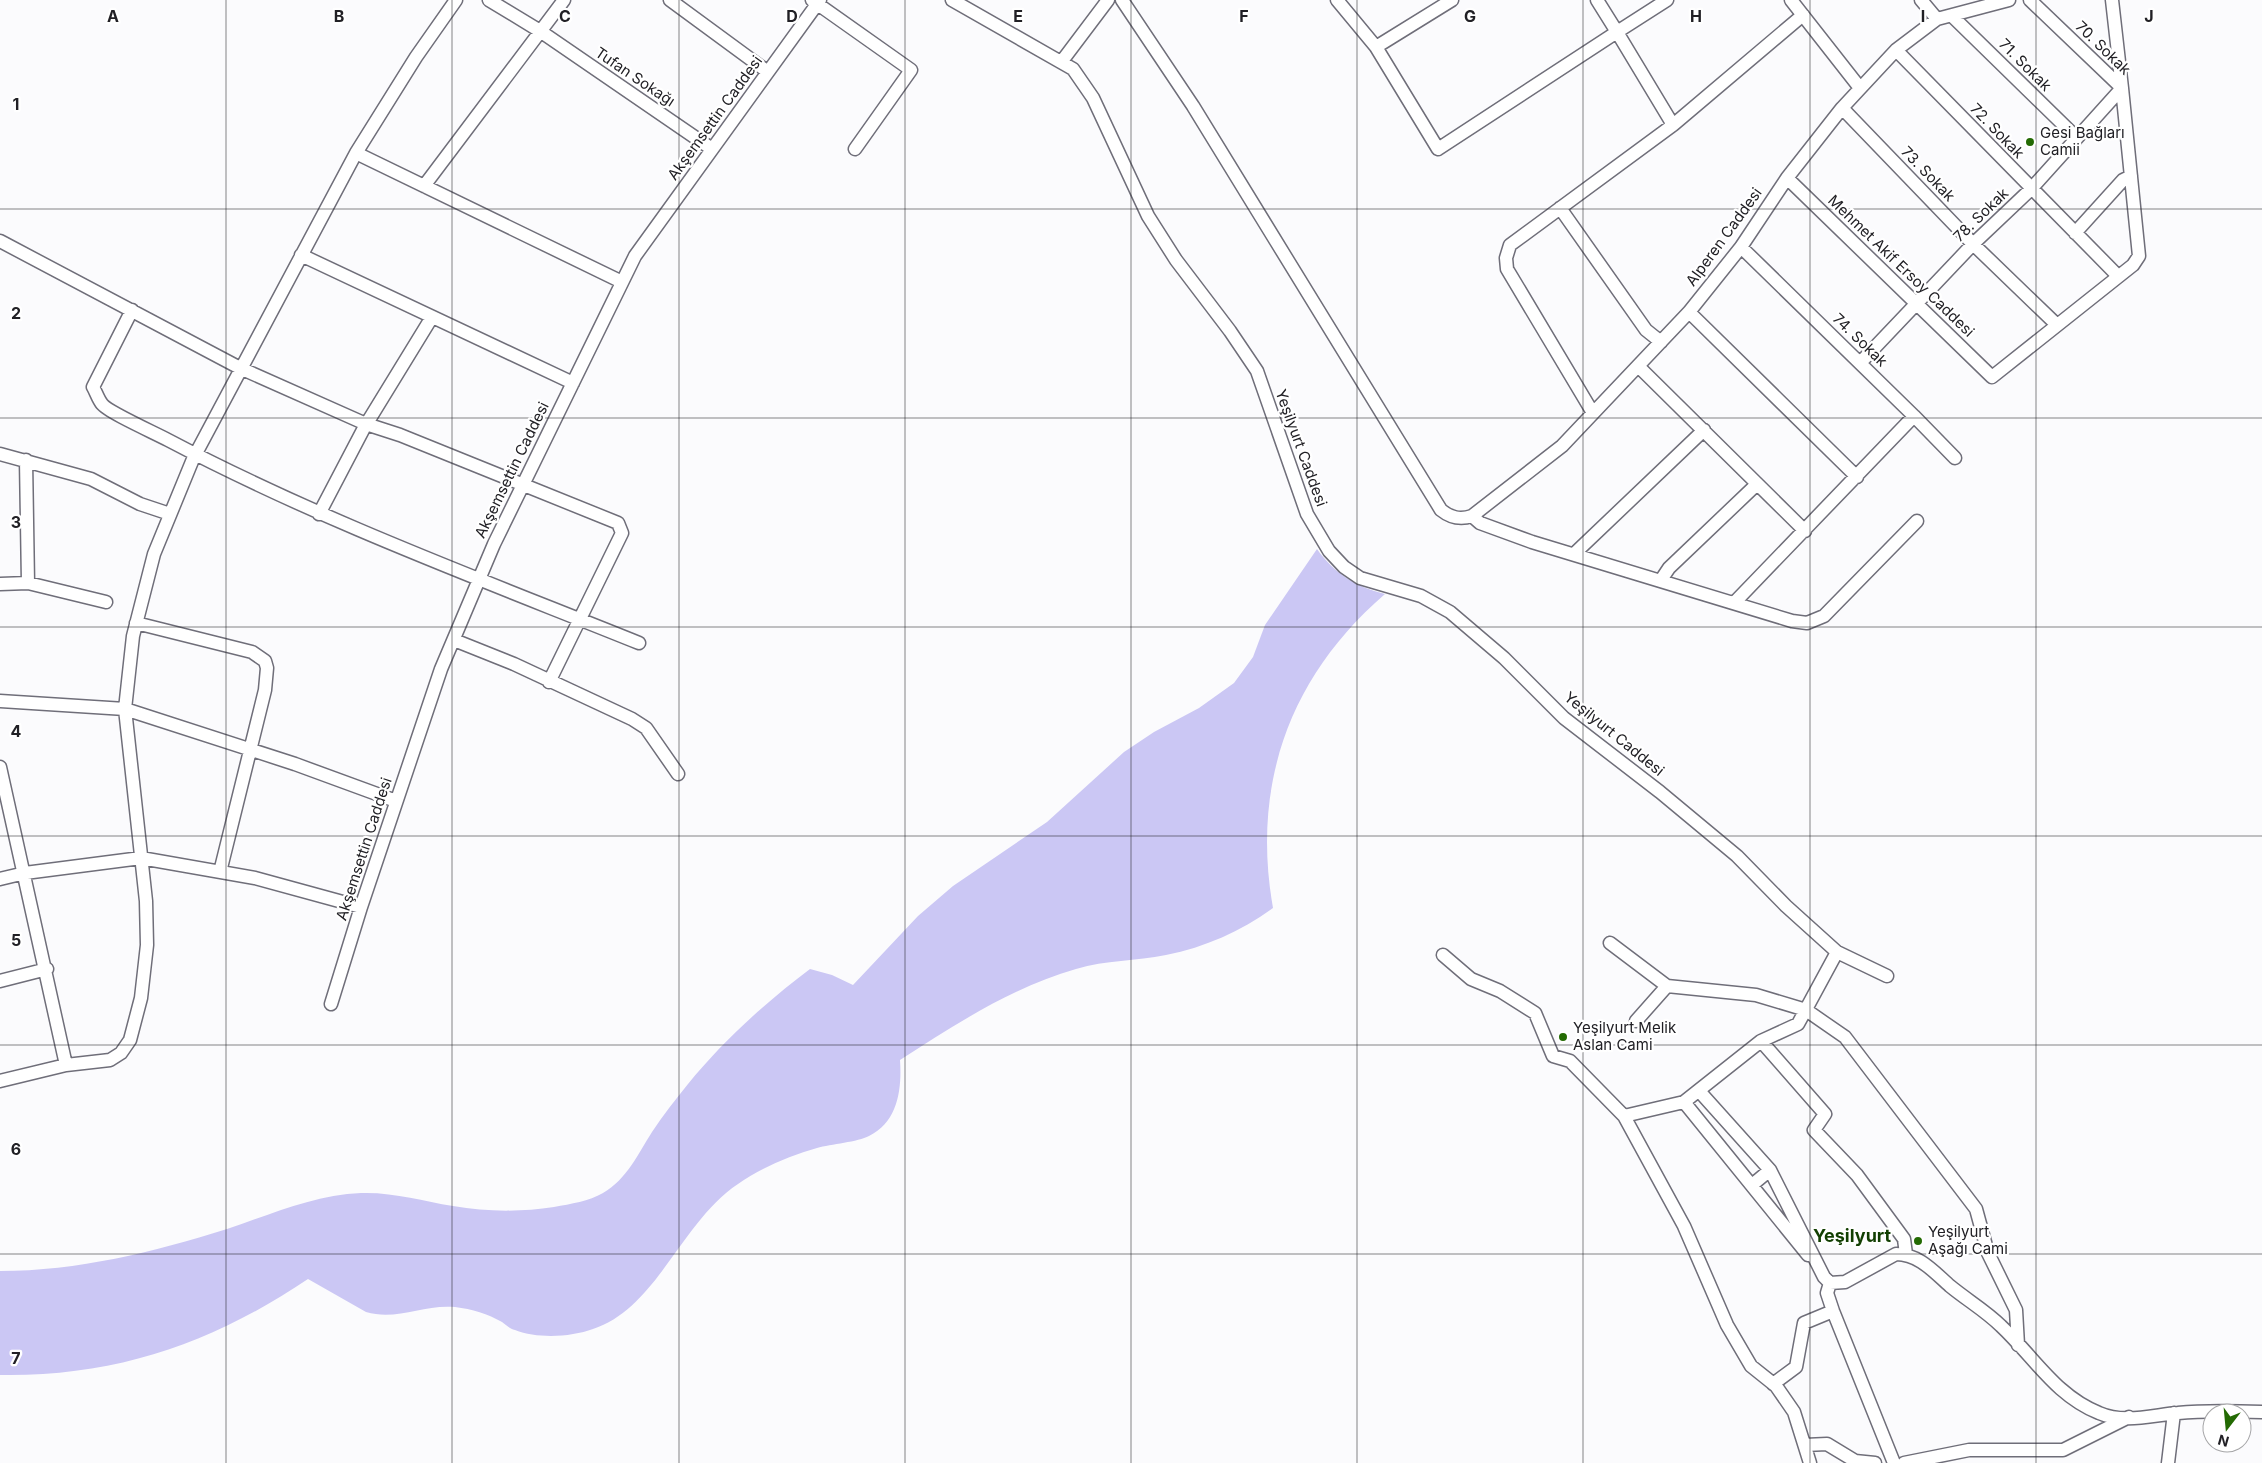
<svg xmlns="http://www.w3.org/2000/svg" width="2262" height="1463" font-family="Inter,sans-serif">
<style>
.green{fill:#cbc7f4}
.lines{fill:none;stroke-linecap:round;stroke-linejoin:round}
.minor-casing{stroke:#6f6e79;stroke-width:15}
.minor{stroke:#fff;stroke-width:12}
.grid{fill:none;stroke:#212025;stroke-width:1;stroke-opacity:0.55}
.poi-dot{fill:#236a03;stroke:#fff;stroke-width:2}
.labels{text-anchor:middle;stroke-width:4.5;stroke-linejoin:round;paint-order:stroke}
.street-label{font-size:15px;fill:#212025;stroke:#fff}
.poi-label{font-size:15px;fill:#212025;stroke:#fff;text-anchor:start}
.quarter-label{font-size:18px;font-weight:bold;fill:#123f02;stroke:#fff}
.grid-label{font-size:16px;text-anchor:middle;font-weight:bold;fill:#212025;stroke:#fff;stroke-width:4.5;stroke-linejoin:round;paint-order:stroke}
</style>
<rect width="100%" height="100%" fill="#fbfbfd"/>
<path class="green" d="M1317,549C1334,573 1356,587 1385,594C1290,676 1251,784 1273,908C1241,931 1206,947 1166,955C1136,961 1106,960 1076,969C1013,987 954,1025 900,1060C902,1089 898,1122 869,1136C858,1142 831,1144 817,1148C790,1156 762,1167 738,1184C681,1222 657,1308 593,1329C571,1337 538,1339 515,1330C510,1329 506,1325 502,1322C488,1314 472,1309 455,1307C424,1304 397,1321 366,1312L308,1279C213,1343 116,1377 0,1375V1271C78,1271 153,1252 227,1229C272,1214 314,1195 361,1193C394,1192 422,1201 453,1206C487,1212 521,1212 554,1207C571,1204 589,1201 603,1193C627,1179 638,1154 652,1132C663,1115 676,1099 688,1084C724,1040 765,1003 810,969L832,975L853,985L918,916L953,886L1047,822L1124,752L1154,732L1199,708L1234,683L1253,657L1265,625Z"/>
<g class="lines">
<defs>
<path id="minor" d="M489,0L540,31L712,149
M670,0L768,72
M812,0L911,70L855,149
M952,0L1073,69L1093,98L1148,216L1176,260L1230,331L1257,371L1307,514L1329,551L1344,567L1360,578L1421,596L1450,612L1504,658L1564,718L1660,792L1737,856L1786,906L1837,952L1887,976
M1122,0L1193,106L1441,510C1451,518 1460,520 1472,516L1562,446L1689,312L1741,247L1787,178L1842,108L1896,50L1937,19L2009,0
M1337,0L1376,47L1452,0
M1667,0L1617,32L1673,125L1803,15
M1791,0L1860,88
M1921,0L1937,19
M1952,16L2076,137
M1376,47L1438,149L1617,32L1597,0
M1896,50L2118,276
M1062,61L1108,0
M1842,108L1973,244L2056,324
M356,153L622,282
M1787,178L1992,377L2133,265L2139,256L2122,88L2030,0
M424,186L564,0
M1560,208L1646,330L1661,342
M2075,233L2123,180L2131,176
M0,241L240,368L366,424L400,435L618,523L622,533L549,682
M1741,247L1914,416L1955,458
M301,255L573,383
M132,310L93,387C96,392 98,399 102,404C108,412 155,433 168,440C320,520 480,579 639,643
M1689,312L1857,477
M1860,363L1973,244L2031,189L2122,88L2112,0
M1638,366L1805,531
M1593,413L1507,269L1506,258L1510,245L1673,125
M0,454L91,479L140,504L170,514
M26,460L28,583
M319,514L364,428L432,317
M1472,516L1480,523L1532,542L1792,621L1807,623L1824,616L1917,521
M1574,554L1704,430
M1661,580L1669,568L1756,485
M0,584L28,583L106,602
M1734,603L1914,416
M136,623L252,652L265,661L267,668L265,690L220,872
M454,640L514,664L632,719L646,728L678,774
M0,701L125,709L295,764L396,801
M0,767L66,1065L0,1081
M0,879L25,873L141,858L255,878L361,907
M1610,943L1667,986L1756,995L1806,1010L1845,1037L1976,1209L1988,1253L2016,1310L2018,1345
M1443,955L1471,979L1500,991L1535,1013L1553,1056L1570,1061L1624,1116
M0,981L47,969
M331,1004L361,907L441,669L494,544L635,256L820,0
M1636,1021L1667,986
M1761,1041L1825,1114L1814,1130L1857,1175L1904,1239L1906,1254
M66,1065L110,1060L121,1053L130,1040L141,998L147,945L146,901L125,709L133,636L154,554L193,459L356,153L416,57L456,0
M1700,1092L1770,1170L1824,1277L1830,1283L1845,1282L1896,1254C1919,1254 1934,1272 1950,1286C1967,1300 1986,1311 2001,1326C2034,1357 2056,1396 2099,1413C2124,1424 2153,1415 2178,1413C2206,1410 2234,1411 2262,1412
M1684,1102L1624,1116L1684,1226L1727,1325L1751,1366L1776,1386L1794,1412L1810,1463
M1752,1185L1770,1170
M1808,1255L1684,1102L1761,1041L1798,1024L1837,952
M1830,1283L1827,1293L1833,1311L1894,1463
M1773,1384L1796,1367L1804,1323L1833,1311
M1805,1445L1827,1444L1855,1461L1875,1463
M1904,1463L1969,1450H2063L2129,1417
M2168,1463L2174,1413"/>
</defs>
<use href="#minor" class="minor-casing"/>
<use href="#minor" class="minor"/>
</g>
<path class="grid" d="M226,0V1463M452,0V1463M679,0V1463M905,0V1463M1131,0V1463M1357,0V1463M1583,0V1463M1810,0V1463M2036,0V1463M0,209H2262M0,418H2262M0,627H2262M0,836H2262M0,1045H2262M0,1254H2262"/>
<g class="poi-dot">
<circle cx="2030" cy="142" r="5"/>
<circle cx="1563" cy="1037" r="5"/>
<circle cx="1918" cy="1241" r="5"/>
</g>
<g class="labels">
<g class="street-label">
<text transform="translate(2103 48) rotate(44)" y="5">70. Sokak</text>
<text transform="translate(2025 65) rotate(45)" y="5">71. Sokak</text>
<text transform="translate(635 77) rotate(34)" y="5">Tufan Sokağı</text>
<text transform="translate(715 118) rotate(-54)" y="5">Akşemsettin Caddesi</text>
<text transform="translate(1997 131) rotate(46)" y="5">72. Sokak</text>
<text transform="translate(1928 174) rotate(46)" y="5">73. Sokak</text>
<text transform="translate(1981 215) rotate(-44)" y="5">78. Sokak</text>
<text transform="translate(1724 237) rotate(-54)" y="5">Alperen Caddesi</text>
<text transform="translate(1901 266) rotate(44)" y="5">Mehmet Akif Ersoy Caddesi</text>
<text transform="translate(1860 340) rotate(44)" y="5">74. Sokak</text>
<text transform="translate(1301 448) rotate(70)" y="5">Yeşilyurt Caddesi</text>
<text transform="translate(512 470) rotate(-64)" y="5">Akşemsettin Caddesi</text>
<text transform="translate(1614 734) rotate(39)" y="5">Yeşilyurt Caddesi</text>
<text transform="translate(364 849) rotate(-72)" y="5">Akşemsettin Caddesi</text>
</g>
<g class="poi-label">
<text x="2040" y="138">Gesi Bağları<tspan x="2040" dy="17">Camii</tspan></text>
<text x="1573" y="1033">Yeşilyurt Melik<tspan x="1573" dy="17">Aslan Cami</tspan></text>
<text x="1928" y="1237">Yeşilyurt<tspan x="1928" dy="17">Aşağı Cami</tspan></text>
</g>
<g class="quarter-label">
<text x="1852" y="1242">Yeşilyurt</text>
</g>
</g>
<g class="grid-label">
<text x="113" y="22">A</text>
<text x="339" y="22">B</text>
<text x="565" y="22">C</text>
<text x="792" y="22">D</text>
<text x="1018" y="22">E</text>
<text x="1244" y="22">F</text>
<text x="1470" y="22">G</text>
<text x="1696" y="22">H</text>
<text x="1923" y="22">I</text>
<text x="2149" y="22">J</text>
<text x="16" y="110">1</text>
<text x="16" y="319">2</text>
<text x="16" y="528">3</text>
<text x="16" y="737">4</text>
<text x="16" y="946">5</text>
<text x="16" y="1155">6</text>
<text x="16" y="1364">7</text>
</g>
<g transform="translate(2227 1428) rotate(196)"><circle r="24" fill="#ffffff" stroke="#a6a6a8"/>
<path d="M0-4L9 19L0 12L-9 19Z" fill="#236a03"/>
<text y="-8" font-size="14" font-weight="bold" text-anchor="middle" fill="#212025">N</text>
</g>
</svg>
